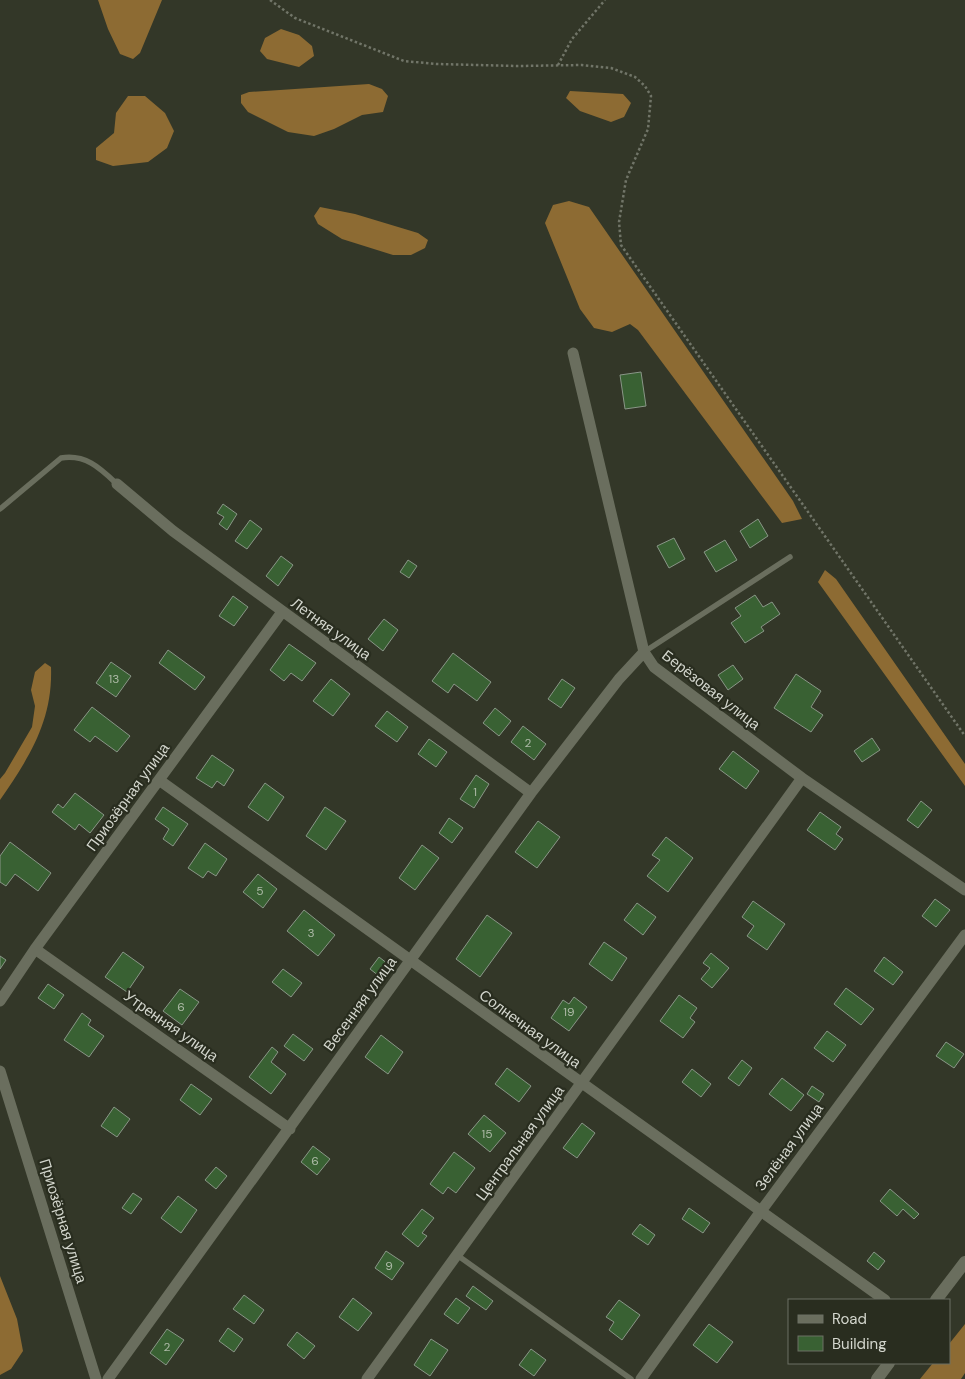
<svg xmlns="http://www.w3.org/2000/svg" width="965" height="1379" font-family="'DM Sans',sans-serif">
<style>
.forest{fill:#8d6b33}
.building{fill:#396133;stroke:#899687}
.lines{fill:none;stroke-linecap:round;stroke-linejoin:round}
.path{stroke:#717568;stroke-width:2.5;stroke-dasharray:2.5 2.5;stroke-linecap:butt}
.lane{stroke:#6a6e5e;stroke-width:5.5}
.street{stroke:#6a6e5e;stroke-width:11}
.secondary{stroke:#6a6e5e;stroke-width:12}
.labels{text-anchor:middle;stroke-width:4.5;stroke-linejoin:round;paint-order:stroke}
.number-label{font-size:12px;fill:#acb9a6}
.street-label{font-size:15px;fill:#d3d6cd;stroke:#292d1f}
</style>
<rect width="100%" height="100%" fill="#333728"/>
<path class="forest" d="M98,0H162L140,53L133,59L120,54L108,29Z
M281,29L299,35L312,46L314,56L299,67L267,59L260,51L265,38Z
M369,84L382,89L388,96L383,112L362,115L334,129L314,136L288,132L248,112L241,103V95L249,92Z
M570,91L623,94L631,103L624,117L611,122L580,111L566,98Z
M128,96H145L165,113L174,131L167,148L148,162L113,166L96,160V148L114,133L116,113Z
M569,201L589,207L793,501L802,519L782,523L638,330L630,324L612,332L594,328L580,309L545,223L553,205Z
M320,207L355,214L418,233L428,240L425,248L411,255H393L342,239L318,224L314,216Z
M825,570L836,579L965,764V786L818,582Z
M45,663L51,667C53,721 29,758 0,800V779L5,773L32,727L35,706L31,690L35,672Z
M0,1276L17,1319L23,1351L11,1369L0,1375Z
M965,1324V1373L961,1379H920L933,1363H949V1344Z"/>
<path class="building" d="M641,372L646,406L625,409L620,375Z
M223,504L237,514L227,530L219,524L224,517L217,513Z
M758,519L768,536L750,548L740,531Z
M250,520L262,529L247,549L235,541Z
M674,538L685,559L669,568L657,546Z
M725,540L737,560L716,572L704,552Z
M281,556L293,565L278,586L266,576Z
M408,560L417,566L409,578L400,572Z
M755,595L763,607L772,602L780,614L761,627L764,631L745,643L731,623L741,616L735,608Z
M233,596L248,607L234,626L219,616Z
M384,619L398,630L383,651L368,639Z
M289,644L316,663L302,681L291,673L284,681L270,670Z
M168,650L205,677L195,690L159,663Z
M453,653L491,682L477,701L454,684L448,693L432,681Z
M111,662L131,676L116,697L96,683Z
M733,665L743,679L728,690L718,675Z
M796,674L821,691L811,707L823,715L811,732L774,708Z
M331,679L350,694L333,716L313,701Z
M562,679L575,688L561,708L548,699Z
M92,707L130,736L117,752L95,736L90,742L74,730Z
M495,708L511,721L499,736L483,723Z
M387,711L408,727L397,742L375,726Z
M523,726L546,744L534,760L511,742Z
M872,738L880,750L862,762L854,751Z
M429,739L447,752L436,767L418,754Z
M733,751L759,771L746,789L719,769Z
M212,755L234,770L224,786L217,781L212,788L196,778Z
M476,775L489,784L474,808L460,799Z
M265,783L284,797L268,821L248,807Z
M75,793L104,815L90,833L79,824L75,830L52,812L58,804L63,808Z
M921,801L932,810L918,828L907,820Z
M163,807L188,824L173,846L163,839L169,829L155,819Z
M325,807L346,821L326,850L306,836Z
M820,812L841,827L836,834L843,839L835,850L807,830Z
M449,818L463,828L452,843L439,833Z
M538,821L560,837L537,868L515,852Z
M666,837L693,858L668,892L647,876L660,860L652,855Z
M10,842L51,873L38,891L15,874L6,886L0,882V856Z
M205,843L227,859L216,876L208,871L203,878L188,868Z
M422,845L439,858L415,890L399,878Z
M258,874L277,889L263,908L243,892Z
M935,899L950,910L936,927L922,916Z
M753,901L785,924L767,950L747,936L754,926L742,917Z
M637,903L656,917L643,935L624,920Z
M304,910L335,935L318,956L287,931Z
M487,915L512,933L480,977L456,959Z
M604,942L627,958L612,981L589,964Z
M123,952L144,967L127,992L105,977Z
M711,953L729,968L712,988L701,979L710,968L703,963Z
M0,956L6,960L0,969Z
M379,957L388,964L379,976L370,969Z
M884,957L903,972L893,985L874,971Z
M283,969L302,983L291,997L272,982Z
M48,984L64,995L54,1009L38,998Z
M846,988L874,1009L861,1025L834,1004Z
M180,989L199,1002L182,1025L163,1011Z
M679,995L697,1008L690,1018L695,1022L683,1038L660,1021Z
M574,997L587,1007L569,1031L551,1018L563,1000L569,1004Z
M82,1013L91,1020L88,1025L104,1036L89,1057L64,1040Z
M827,1031L846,1045L833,1062L814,1048Z
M293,1034L313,1049L304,1061L284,1046Z
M381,1035L403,1052L388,1074L365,1057Z
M946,1042L964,1054L954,1068L936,1056Z
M272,1047L278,1052L271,1062L286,1074L271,1094L249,1077Z
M742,1060L752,1068L739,1086L728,1078Z
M507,1068L531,1086L519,1102L495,1084Z
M692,1069L711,1084L701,1097L682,1082Z
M782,1078L804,1095L791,1111L769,1094Z
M191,1084L212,1099L200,1115L180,1100Z
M812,1086L824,1094L819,1102L807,1094Z
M114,1107L130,1119L117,1137L101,1126Z
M484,1115L506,1133L490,1152L468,1134Z
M582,1123L595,1133L577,1158L563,1148Z
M313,1146L330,1159L317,1175L301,1162Z
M454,1152L475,1168L456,1193L448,1187L443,1194L430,1184Z
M216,1167L227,1176L216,1189L205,1180Z
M890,1189L919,1214L914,1219L903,1209L897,1216L880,1201Z
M133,1193L142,1199L131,1214L122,1208Z
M178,1196L197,1210L181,1233L161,1218Z
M689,1208L710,1223L703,1233L682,1219Z
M422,1209L434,1218L422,1233L427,1236L418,1247L402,1234Z
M640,1224L655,1235L648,1245L632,1234Z
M386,1251L404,1263L392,1280L375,1268Z
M874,1252L885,1261L878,1270L867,1261Z
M473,1286L493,1301L486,1310L466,1296Z
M244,1295L264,1310L254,1324L233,1309Z
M353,1298L372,1313L358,1331L339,1317Z
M456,1298L470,1308L458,1324L444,1314Z
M619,1300L640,1315L622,1340L609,1330L614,1322L606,1317Z
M709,1324L733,1342L717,1363L693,1345Z
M228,1328L243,1339L234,1352L219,1341Z
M167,1329L184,1340L166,1365L150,1353Z
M297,1332L315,1346L304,1359L287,1345Z
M431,1339L448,1350L430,1376L414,1365Z
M531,1349L546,1360L534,1376L519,1365Z"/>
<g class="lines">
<path class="path" d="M270,0L295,18L404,61L436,64L518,66L582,65L611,68L635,77L645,86L651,96L648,129L626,180L619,222L621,245L965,736
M558,65L572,39L605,0"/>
<path class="lane" d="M0,509L61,458C86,454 100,468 117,484
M644,652L790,557
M457,1255L631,1379"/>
<path class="street" d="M573,353L644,652L654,667L802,778L965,890
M117,484L173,531L531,793
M159,780L885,1300
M35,949L290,1129
M0,1001L35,949L282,612
M0,1071L96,1379
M108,1379L531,793L619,679L644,652
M367,1379L802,778
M641,1379L761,1211L965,935"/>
<path class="secondary" d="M936,1300L965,1262
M877,1379L889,1363"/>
</g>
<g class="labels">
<g class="number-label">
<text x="114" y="683">13</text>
<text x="528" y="747">2</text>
<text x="475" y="796">1</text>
<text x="260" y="895">5</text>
<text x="311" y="937">3</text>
<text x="181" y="1011">6</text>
<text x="569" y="1016">19</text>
<text x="487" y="1138">15</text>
<text x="315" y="1165">6</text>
<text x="389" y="1270">9</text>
<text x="167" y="1351">2</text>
</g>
<g class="street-label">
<text transform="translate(331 629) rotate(36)" y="5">Летняя улица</text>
<text transform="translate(711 690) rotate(38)" y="5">Берёзовая улица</text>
<text transform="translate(128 797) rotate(-54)" y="5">Приозёрная улица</text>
<text transform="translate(360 1004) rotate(-54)" y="5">Весенняя улица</text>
<text transform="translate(171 1026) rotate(35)" y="5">Утренняя улица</text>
<text transform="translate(530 1029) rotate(36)" y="5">Солнечная улица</text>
<text transform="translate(520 1143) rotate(-54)" y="5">Центральная улица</text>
<text transform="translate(789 1147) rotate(-54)" y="5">Зелёная улица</text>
<text transform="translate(63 1221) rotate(73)" y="5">Приозёрная улица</text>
</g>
</g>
<rect x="788" y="1299" width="162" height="65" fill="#292d1f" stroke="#6d7165"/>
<rect x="798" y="1315" width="25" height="8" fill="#6a6e5e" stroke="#6d7165"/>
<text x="832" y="1324" font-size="15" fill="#d3d6cd">Road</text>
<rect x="798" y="1336" width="25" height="15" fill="#396133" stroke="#6d7165"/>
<text x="832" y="1349" font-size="15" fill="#d3d6cd">Building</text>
</svg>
